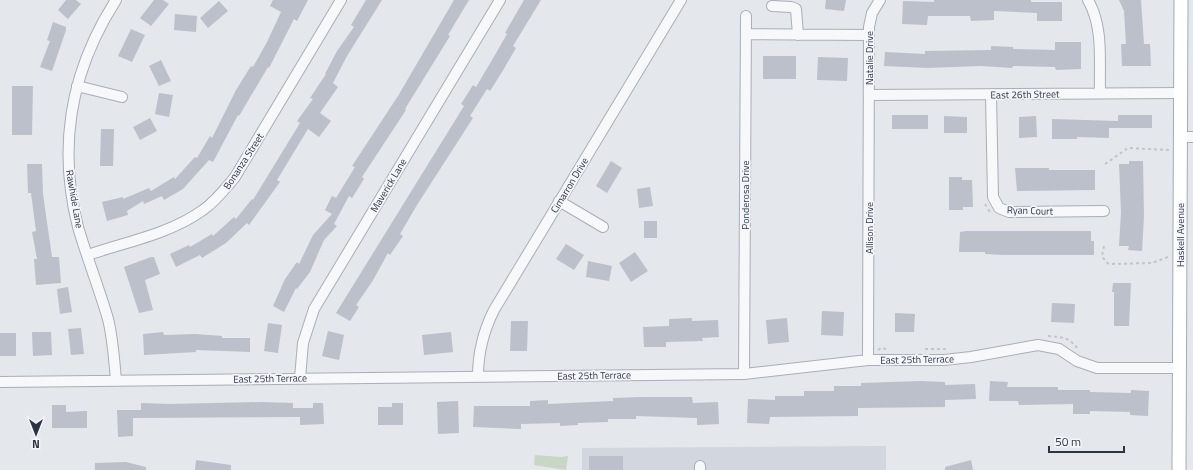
<svg xmlns="http://www.w3.org/2000/svg" width="1193" height="470" font-family="'Titillium Web',sans-serif">
<style>
.built{fill:#d2d6de}
.green{fill:#c9d6c5}
.building{fill:#bbc0ca}
.lines{fill:none;stroke-linecap:round;stroke-linejoin:round}
.minor-casing{stroke:#a9aeb7;stroke-width:12}
.major-casing{stroke:#a3abb8;stroke-width:15}
.path{stroke:#c2c5cb;stroke-width:2;stroke-dasharray:3 3;stroke-linecap:butt}
.minor{stroke:#f7f8fa;stroke-width:10}
.major{stroke:#fff;stroke-width:13}
.labels{text-anchor:middle;stroke-width:3.5;stroke-linejoin:round;paint-order:stroke}
.street-label{font-size:10px;fill:#2b3445;stroke:#f4f6f9}
</style>
<rect width="100%" height="100%" fill="#e4e7ec"/>
<path class="built" d="M886,446V470H582V448Z"/>
<path class="green" d="M535,455L561,457L568,456L566,470L534,465Z"/>
<path class="building" d="M66,0H76L81,4L68,19L58,10Z
M154,0H163L169,4L151,26L140,18Z
M273,0H308L297,21L294,19L269,68L268,67L239,116L238,115L213,162L209,160L183,189L164,200L162,196L144,204L143,201L127,211L128,215L107,221L102,202L123,197V199L149,188L151,191L174,177L175,179L195,157L197,158L210,136L212,138L236,90L251,66L253,67L267,42L281,12L270,6Z
M366,0H382L347,56L333,83L338,87L320,113L331,121L319,137L308,129L277,180L280,182L249,225L247,223L226,243L202,258L200,255L176,267L170,254L189,245L190,247L212,234L213,236L234,217L236,219L252,199L253,200L300,123L297,121L313,99L310,98L326,74H325L337,51L354,27L351,25Z
M454,0H469L448,35L450,36L405,109L406,110L362,177L364,179L352,198L349,196L334,224L337,226L324,240L310,272L297,289L296,288L284,312L273,306L285,279L297,262L299,264L313,235L332,214L325,210L332,196L336,198L355,167L352,166L398,96Z
M524,0H541L513,46L516,48L502,72L490,91L487,89L470,116L473,118L417,205L400,234L403,236L390,255L388,253L372,282L356,305L359,307L350,321L336,313L464,106L461,104L473,85L476,87L492,60L507,34L505,33Z
M826,0H846L844,11L825,9Z
M934,0H1031V2H1062V21H1037V13L994,11V20L971,21L970,16H928L927,25L902,24L903,1L934,2Z
M1119,0H1141L1144,44H1150L1151,66H1122L1121,44H1126L1124,11Z
M219,1L228,11L208,28L200,18Z
M175,14L197,16L196,32L174,30Z
M53,22L66,27V30L52,71L40,67L50,41L47,40Z
M131,29L145,35L132,62L118,56Z
M1055,42H1081V69L1056,70L1055,67L1013,66L1012,68L981,66L927,68L884,66L885,52L925,54V51L991,50V46L1013,47V49L1055,50Z
M763,56H796V79H763Z
M818,57L848,58L847,81L817,80Z
M161,60L171,81L159,86L149,66Z
M12,86H33L32,135H12Z
M159,93L173,95L169,117L155,114Z
M892,115H928V129H892Z
M1118,115H1152V128H1109V138L1077,137V139H1052V119L1118,121Z
M944,116L967,117V133H944Z
M1036,116L1037,137L1019,138V117Z
M150,118L157,131L140,140L133,127Z
M101,129H114L113,166H100Z
M611,161L622,168L607,193L596,186Z
M1129,161H1143L1144,216L1142,251L1128,250L1129,246H1119L1121,212L1119,164H1129Z
M27,164H42L43,194L52,257H59L61,283L36,285L34,259H37L32,232L36,231L31,193H28Z
M1015,168H1049V170H1095V190L1017,191Z
M949,177H962V180H972L973,207H963V210H949Z
M650,187L653,206L639,208L637,189Z
M644,221H657V238H644Z
M966,231H1091V241H1094V255H1004L985,254V252H959L960,232Z
M566,244L584,255L574,270L556,259Z
M635,252L648,271L631,282L619,263Z
M151,257H154L160,274L145,280L153,310L139,313L124,267Z
M588,261L612,266L609,281L586,277Z
M1113,283H1131L1129,326H1114V292H1112Z
M68,287L72,312L60,314L57,289Z
M1052,303L1075,304L1074,323L1051,322Z
M822,311L844,312L843,336L821,335Z
M895,313L915,314L914,332H895Z
M692,318V321L718,320L719,337L702,338L703,341L666,342V347H644L643,327L669,326V319Z
M787,318L789,342L768,344L766,320Z
M511,321H528L527,351H510Z
M268,323L282,325L278,353L264,351Z
M81,328L84,354L71,355L68,329Z
M328,331L344,335L339,360L322,356Z
M32,332H51L52,355L33,356Z
M163,332L164,335L195,334L222,336V338H250V352L196,350V352L144,355L143,334Z
M451,332L453,352L424,355L422,335Z
M0,333H16V356H0Z
M921,381L945,382V385L975,384L976,399L945,400V407L858,408V416L770,417L769,424L747,423L748,399L775,400V396H804V391H834V386H861V383Z
M990,381L1008,382L1007,387H1058V390H1090V392L1131,393V390L1149,391L1148,416L1130,415V412L1090,411V414H1073V404L1019,405L1018,401H989Z
M642,397H692L693,403L718,402L719,424L697,425V418L636,416V419H608V422L578,423V425L560,426V423L521,424V429L473,427L474,406H530V401L548,400V404L613,401V398Z
M458,401L459,433L438,434L437,402Z
M261,402L293,403V408H313V403H323L324,424L300,425V417L133,418V436L118,437L117,410H141V403L169,404Z
M392,403H403V425H378V407H392Z
M52,405H66V412L87,411V428H52Z
M589,456H623V470H589Z
M196,460L231,465V470H195Z
M971,460L973,470H945V467Z
M126,462L146,467V470H95V463Z"/>
<g class="lines">
<defs>
<path id="minor" d="M116,0C71,70 57,145 78,227C87,258 99,288 108,319C113,339 114,359 116,380
M1088,0C1104,28 1099,62 1100,93
M772,6L791,7L796,9L798,35
M746,34L868,35
M77,86L122,97
M869,95L1180,93
M991,95L993,197L999,208L1009,212L1104,211
M1180,137H1193
M559,201L603,227
M88,255C125,242 170,234 203,210C216,201 225,189 235,177L341,0
M868,360L869,27L872,13L880,0
M744,374L746,16
M478,376C478,352 483,332 494,310L681,0
M300,378L303,343L314,309L500,0
M0,382L744,374L868,360H944L971,357L1038,345L1059,349L1077,361L1097,368H1179
M700,466V470"/>
<path id="major" d="M1179,470L1181,0"/>
</defs>
<use href="#minor" class="minor-casing"/>
<use href="#major" class="major-casing"/>
<path class="path" d="M1105,164L1128,148L1169,150
M985,204L991,214
M1104,246L1102,256L1106,262L1109,264L1152,263L1168,257
M1048,336C1061,337 1069,337 1077,348
M925,349H948
M878,350L881,348L886,349"/>
<use href="#minor" class="minor"/>
<use href="#major" class="major"/>
</g>
<g class="labels">
<g class="street-label">
<text transform="translate(869 58) rotate(-90)" y="4">Natalie Drive</text>
<text transform="translate(1025 94) rotate(-1)" y="4">East 26th Street</text>
<text transform="translate(243 161) rotate(-57)" y="4">Bonanza Street</text>
<text transform="translate(388 185) rotate(-59)" y="4">Maverick Lane</text>
<text transform="translate(569 185) rotate(-59)" y="4">Cimarron Drive</text>
<text transform="translate(745 195) rotate(-90)" y="4">Ponderosa Drive</text>
<text transform="translate(75 199) rotate(80)" y="4">Rawhide Lane</text>
<text transform="translate(1030 210) rotate(2)" y="4">Ryan Court</text>
<text transform="translate(869 228) rotate(-90)" y="4">Allison Drive</text>
<text transform="translate(1180 235) rotate(-90)" y="4">Haskell Avenue</text>
<text transform="translate(917 359) rotate(-1)" y="4">East 25th Terrace</text>
<text transform="translate(594 375) rotate(-1)" y="4">East 25th Terrace</text>
<text transform="translate(270 378) rotate(-1)" y="4">East 25th Terrace</text>
</g>
</g>
<g transform="translate(36 434) rotate(180)" stroke="#f4f6f9" stroke-width="3" paint-order="stroke">
<path d="M0-3L7 15L0 10L-7 15Z" fill="#2b3445"/>
<text y="-6" font-size="11" font-weight="bold" text-anchor="middle" fill="#2b3445">N</text>
</g>
<path d="M1049 446v6h75v-6" fill="none" stroke="#2b3445" stroke-width="2"/>
<text x="1055" y="446" font-size="12" fill="#2b3445" stroke="#f4f6f9" stroke-width="3" paint-order="stroke">50 m</text>
</svg>
